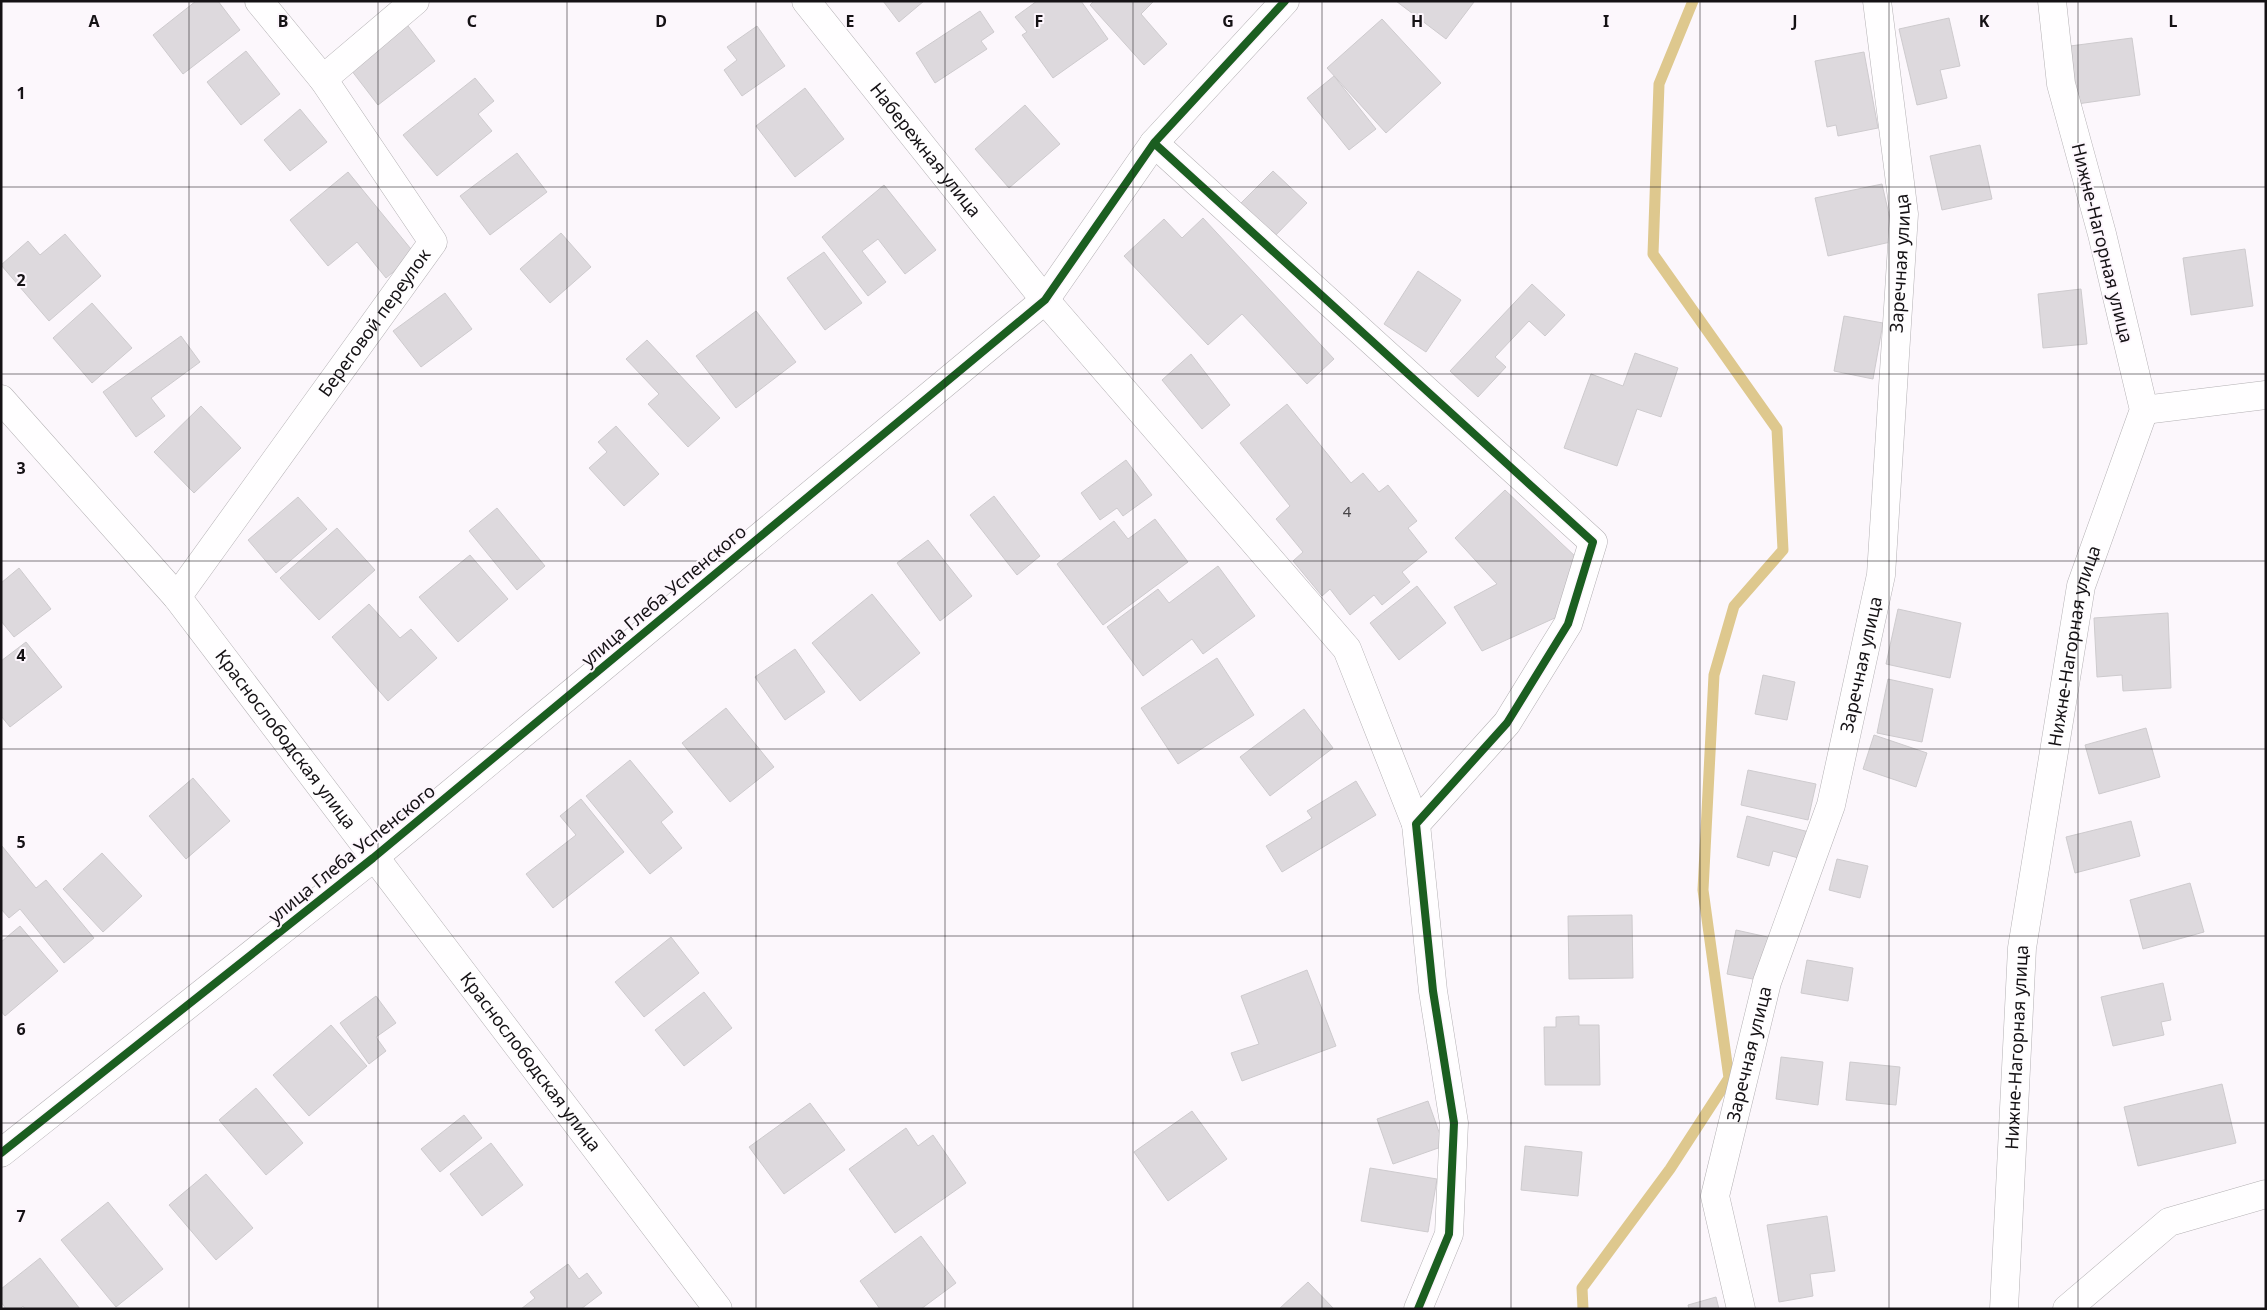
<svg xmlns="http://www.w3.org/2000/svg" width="2267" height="1310" font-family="'Noto Sans',sans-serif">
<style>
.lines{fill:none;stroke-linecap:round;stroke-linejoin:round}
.stream{stroke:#dec88e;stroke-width:11}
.building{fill:#ddd9dd;stroke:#cecbce}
.minor-casing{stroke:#b4b1b4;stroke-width:29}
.minor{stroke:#fffeff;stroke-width:28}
.cycleway-casing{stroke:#fdf6fd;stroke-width:11}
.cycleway{stroke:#1b5e20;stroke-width:8}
.grid{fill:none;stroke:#151215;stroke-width:1;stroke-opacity:0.55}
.labels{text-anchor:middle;stroke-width:4;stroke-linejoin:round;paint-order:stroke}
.number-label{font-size:15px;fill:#474447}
.street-label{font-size:18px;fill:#151215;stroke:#fdf6fd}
.grid-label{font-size:16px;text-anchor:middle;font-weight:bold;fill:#151215;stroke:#fdf6fd;stroke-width:4;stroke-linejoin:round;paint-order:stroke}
</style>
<rect width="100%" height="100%" fill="#fcf7fc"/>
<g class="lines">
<path class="stream" d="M1583,1309L1582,1288L1670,1169L1729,1078L1703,890L1714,675L1734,606L1783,550L1777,429L1653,254L1659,84L1693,1"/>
</g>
<path class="building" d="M196,1H218L240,30L183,74L153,35Z
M883,1H924L899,22Z
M1037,1H1081L1108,39L1053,78L1022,35L1027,32L1015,17Z
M1094,1H1154L1141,14L1167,44L1144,65L1090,5Z
M1396,1H1473L1474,2L1446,39Z
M980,11L994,32L981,41L987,49L935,83L916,53Z
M1949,18L1960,66L1940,70L1947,98L1917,105L1899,29Z
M1382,19L1441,83L1386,133L1327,68Z
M405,22L435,61L378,105L348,66Z
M757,26L785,66L742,96L724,70L737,60L727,47Z
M2132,38L2140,95L2077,104L2070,46Z
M246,51L280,94L241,125L207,82Z
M1864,52L1878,128L1838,136L1836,125L1827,127L1815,61Z
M1334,76L1376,129L1349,150L1307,98Z
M475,78L494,101L478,114L492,131L437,176L403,135Z
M805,88L844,139L795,177L756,126Z
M1025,105L1060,144L1009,188L975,149Z
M300,109L327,142L290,171L264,140Z
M1980,145L1992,199L1942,210L1930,156Z
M517,153L547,192L490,235L460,196Z
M1273,171L1307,203L1273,238L1239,205Z
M348,172L415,254L386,278L357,242L328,266L290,220Z
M1882,184L1895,241L1828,256L1815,198Z
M884,185L936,250L905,274L878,239L862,251L886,282L868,296L822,237Z
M1203,218L1334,359L1307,384L1242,314L1208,345L1124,256L1164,219L1182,238Z
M561,233L591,267L550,303L520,269Z
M65,234L101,276L49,321L1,265L28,241L40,255Z
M2245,249L2253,306L2191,315L2183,258Z
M824,252L862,303L825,330L787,278Z
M1418,271L1461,300L1426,352L1384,324Z
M1532,284L1565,315L1545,336L1529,321L1495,357L1506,367L1478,397L1450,371Z
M2081,289L2087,344L2043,348L2038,294Z
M445,293L472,329L421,367L393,331Z
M92,303L132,348L92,383L53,338Z
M756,311L796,362L736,408L696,356Z
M1844,316L1883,323L1873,379L1834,371Z
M181,336L200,362L151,398L165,416L136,437L103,392Z
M647,340L720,418L688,447L648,404L659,394L626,359Z
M1635,353L1678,368L1661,417L1637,409L1617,466L1564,448L1591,374L1623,386Z
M1191,354L1230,405L1202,429L1162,380Z
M1287,404L1351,483L1363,473L1379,492L1388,485L1417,521L1408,528L1427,552L1402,572L1410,582L1382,605L1374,595L1350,615L1330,589L1322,596L1293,561L1303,552L1276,519L1290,506L1240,443Z
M201,406L241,448L194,493L154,452Z
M616,426L659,474L624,506L589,468L607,452L598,442Z
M1126,460L1152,495L1123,516L1117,508L1100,520L1081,493Z
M1505,490L1577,558L1557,617L1482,651L1454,607L1497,584L1455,538Z
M994,496L1040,556L1017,575L970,515Z
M298,497L327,529L276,573L248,540Z
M497,508L545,566L517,590L469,531Z
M1155,519L1188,562L1103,625L1057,564L1114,521L1128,539Z
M337,528L375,570L319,620L280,578Z
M928,540L972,596L940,621L897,563Z
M470,555L508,599L458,642L419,597Z
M1218,566L1255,616L1203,654L1192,639L1143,676L1107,627L1158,589L1169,603Z
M19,568L51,609L14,637L1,621V583Z
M1417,586L1446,623L1399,660L1370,623Z
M872,594L920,653L860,701L812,643Z
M369,604L400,638L411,629L437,658L388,701L332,637Z
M1898,609L1961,623L1950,678L1886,664Z
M2168,613L2171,688L2123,691L2122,675L2097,677L2094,618Z
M26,642L62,687L10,727L1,716V661Z
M795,649L825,692L785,720L755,677Z
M1217,658L1254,715L1178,764L1141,708Z
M1763,675L1795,682L1787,720L1755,714Z
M1888,679L1933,689L1922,742L1877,733Z
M726,708L774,767L730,802L682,743Z
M1304,709L1333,748L1270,796L1240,757Z
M2146,728L2160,777L2099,794L2085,745Z
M1874,735L1927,753L1916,787L1863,769Z
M630,760L673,812L661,822L682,848L650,874L586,796Z
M1748,770L1816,784L1808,820L1741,805Z
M193,778L230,821L186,859L149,816Z
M1356,781L1376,815L1282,872L1266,846L1312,818L1307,811Z
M581,799L624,852L553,908L526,874L576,835L560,816Z
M1747,816L1809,832L1802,859L1773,851L1769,866L1737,857Z
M2131,821L2140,856L2075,873L2066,837Z
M2,846L36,888L46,880L94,938L64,963L20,909L9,918L1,909Z
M102,853L142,896L103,932L63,889Z
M1837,859L1868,866L1860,898L1829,890Z
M2190,883L2204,932L2143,949L2130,900Z
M1632,915L1633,978L1569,979L1568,916Z
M20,926L58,971L5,1016L1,1011V942Z
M1736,930L1772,938L1763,981L1727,974Z
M671,937L699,973L644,1017L615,982Z
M1807,960L1853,968L1848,1001L1801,993Z
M1307,970L1336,1046L1242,1081L1231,1053L1259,1044L1241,996Z
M2163,983L2171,1020L2161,1022L2164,1035L2113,1046L2101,997Z
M704,992L732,1028L684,1066L655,1030Z
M376,996L396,1023L376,1037L386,1051L369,1064L340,1023Z
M1579,1016V1025H1599L1600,1085H1545L1544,1027H1556V1017Z
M331,1025L367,1066L309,1116L273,1075Z
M1781,1057L1823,1062L1818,1105L1776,1099Z
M1850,1062L1900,1067L1896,1105L1846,1100Z
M2222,1084L2236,1143L2138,1166L2124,1107Z
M256,1088L303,1143L266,1175L219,1120Z
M1428,1101L1444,1146L1393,1164L1377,1119Z
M810,1103L845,1150L784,1194L749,1147Z
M1192,1111L1227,1159L1168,1201L1134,1152Z
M464,1115L482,1138L440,1172L421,1149Z
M906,1128L918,1146L933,1135L966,1183L895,1233L849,1169Z
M491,1143L523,1185L482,1216L450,1174Z
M1525,1146L1582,1152L1578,1196L1521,1190Z
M1370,1168L1437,1179L1428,1232L1361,1221Z
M206,1174L253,1228L216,1260L169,1205Z
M108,1202L163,1269L116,1307L61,1240Z
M1827,1216L1835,1271L1810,1274L1813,1296L1779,1302L1767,1225Z
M921,1236L956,1283L921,1309H880L860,1281Z
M40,1258L80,1309H25L23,1306L20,1309H6L1,1302V1289Z
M568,1264L579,1279L587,1273L602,1293L581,1309H521L535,1298L530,1292Z
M1308,1282L1334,1309H1279Z
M1716,1297L1719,1309H1689L1688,1305Z"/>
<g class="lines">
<defs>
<g id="minor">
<path id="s1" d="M806,1L1045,300L1347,649L1416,824"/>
<path d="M323,79L415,1"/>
<path d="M1154,143L1593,542L1568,624L1507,723L1416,824L1433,991L1454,1123L1449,1234L1418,1309"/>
<path id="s2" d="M1,399L177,597L718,1309"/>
<path d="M2144,410L2266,395"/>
<path id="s3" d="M177,597L433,242L323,79L259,1"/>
<path d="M1,1153L373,858L1045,300L1154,143L1285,1"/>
<path id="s4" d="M1741,1309L1715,1196L1767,982L1831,805L1881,575L1904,214L1877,1"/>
<path id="s5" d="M2004,1309L2022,948L2081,586L2144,410L2102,234L2061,84L2052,1"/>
<path d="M2067,1309L2169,1222L2266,1194"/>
</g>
</defs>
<use href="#minor" class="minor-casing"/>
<use href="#minor" class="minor"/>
<defs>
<path id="cycleway" d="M1154,143L1593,542L1568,624L1507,723L1416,824L1433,991L1454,1123L1449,1234L1418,1309
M1,1153L373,858L1045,300L1154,143L1285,1"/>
</defs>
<use href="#cycleway" class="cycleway-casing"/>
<use href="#cycleway" class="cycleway"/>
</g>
<path class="grid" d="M189,1V1309M378,1V1309M567,1V1309M756,1V1309M945,1V1309M1133,1V1309M1322,1V1309M1511,1V1309M1700,1V1309M1889,1V1309M2078,1V1309M1,187H2266M1,374H2266M1,561H2266M1,749H2266M1,936H2266M1,1123H2266"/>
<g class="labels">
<g class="number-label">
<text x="1347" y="517">4</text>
</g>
<g class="street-label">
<text dy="6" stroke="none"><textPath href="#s1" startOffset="191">Набережная улица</textPath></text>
<text transform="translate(2102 243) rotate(76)" y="6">Нижне-Нагорная улица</text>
<text dy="6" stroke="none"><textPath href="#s4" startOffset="1072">Заречная улица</textPath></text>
<text dy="6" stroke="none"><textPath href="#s3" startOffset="338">Береговой переулок</textPath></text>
<text transform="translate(664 596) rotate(-40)" y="6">улица Глеба Успенского</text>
<text dy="6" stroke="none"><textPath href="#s5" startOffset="668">Нижне-Нагорная улица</textPath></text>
<text dy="6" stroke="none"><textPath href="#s4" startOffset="668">Заречная улица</textPath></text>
<text dy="6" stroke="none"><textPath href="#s2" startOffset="444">Краснослободская улица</textPath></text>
<text transform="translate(352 854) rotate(-39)" y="6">улица Глеба Успенского</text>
<text dy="6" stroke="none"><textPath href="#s5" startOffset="262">Нижне-Нагорная улица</textPath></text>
<text dy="6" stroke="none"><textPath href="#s4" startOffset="262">Заречная улица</textPath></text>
<text dy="6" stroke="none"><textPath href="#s2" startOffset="849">Краснослободская улица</textPath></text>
</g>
</g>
<g class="grid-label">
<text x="94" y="27">A</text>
<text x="283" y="27">B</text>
<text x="472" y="27">C</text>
<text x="661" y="27">D</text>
<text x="850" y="27">E</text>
<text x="1039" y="27">F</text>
<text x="1228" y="27">G</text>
<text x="1417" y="27">H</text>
<text x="1606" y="27">I</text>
<text x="1795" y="27">J</text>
<text x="1984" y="27">K</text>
<text x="2173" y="27">L</text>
<text x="21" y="99">1</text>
<text x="21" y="286">2</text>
<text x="21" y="474">3</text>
<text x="21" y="661">4</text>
<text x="21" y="848">5</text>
<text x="21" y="1035">6</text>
<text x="21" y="1222">7</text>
</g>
<rect width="2267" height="1310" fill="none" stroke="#151215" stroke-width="5"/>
</svg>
